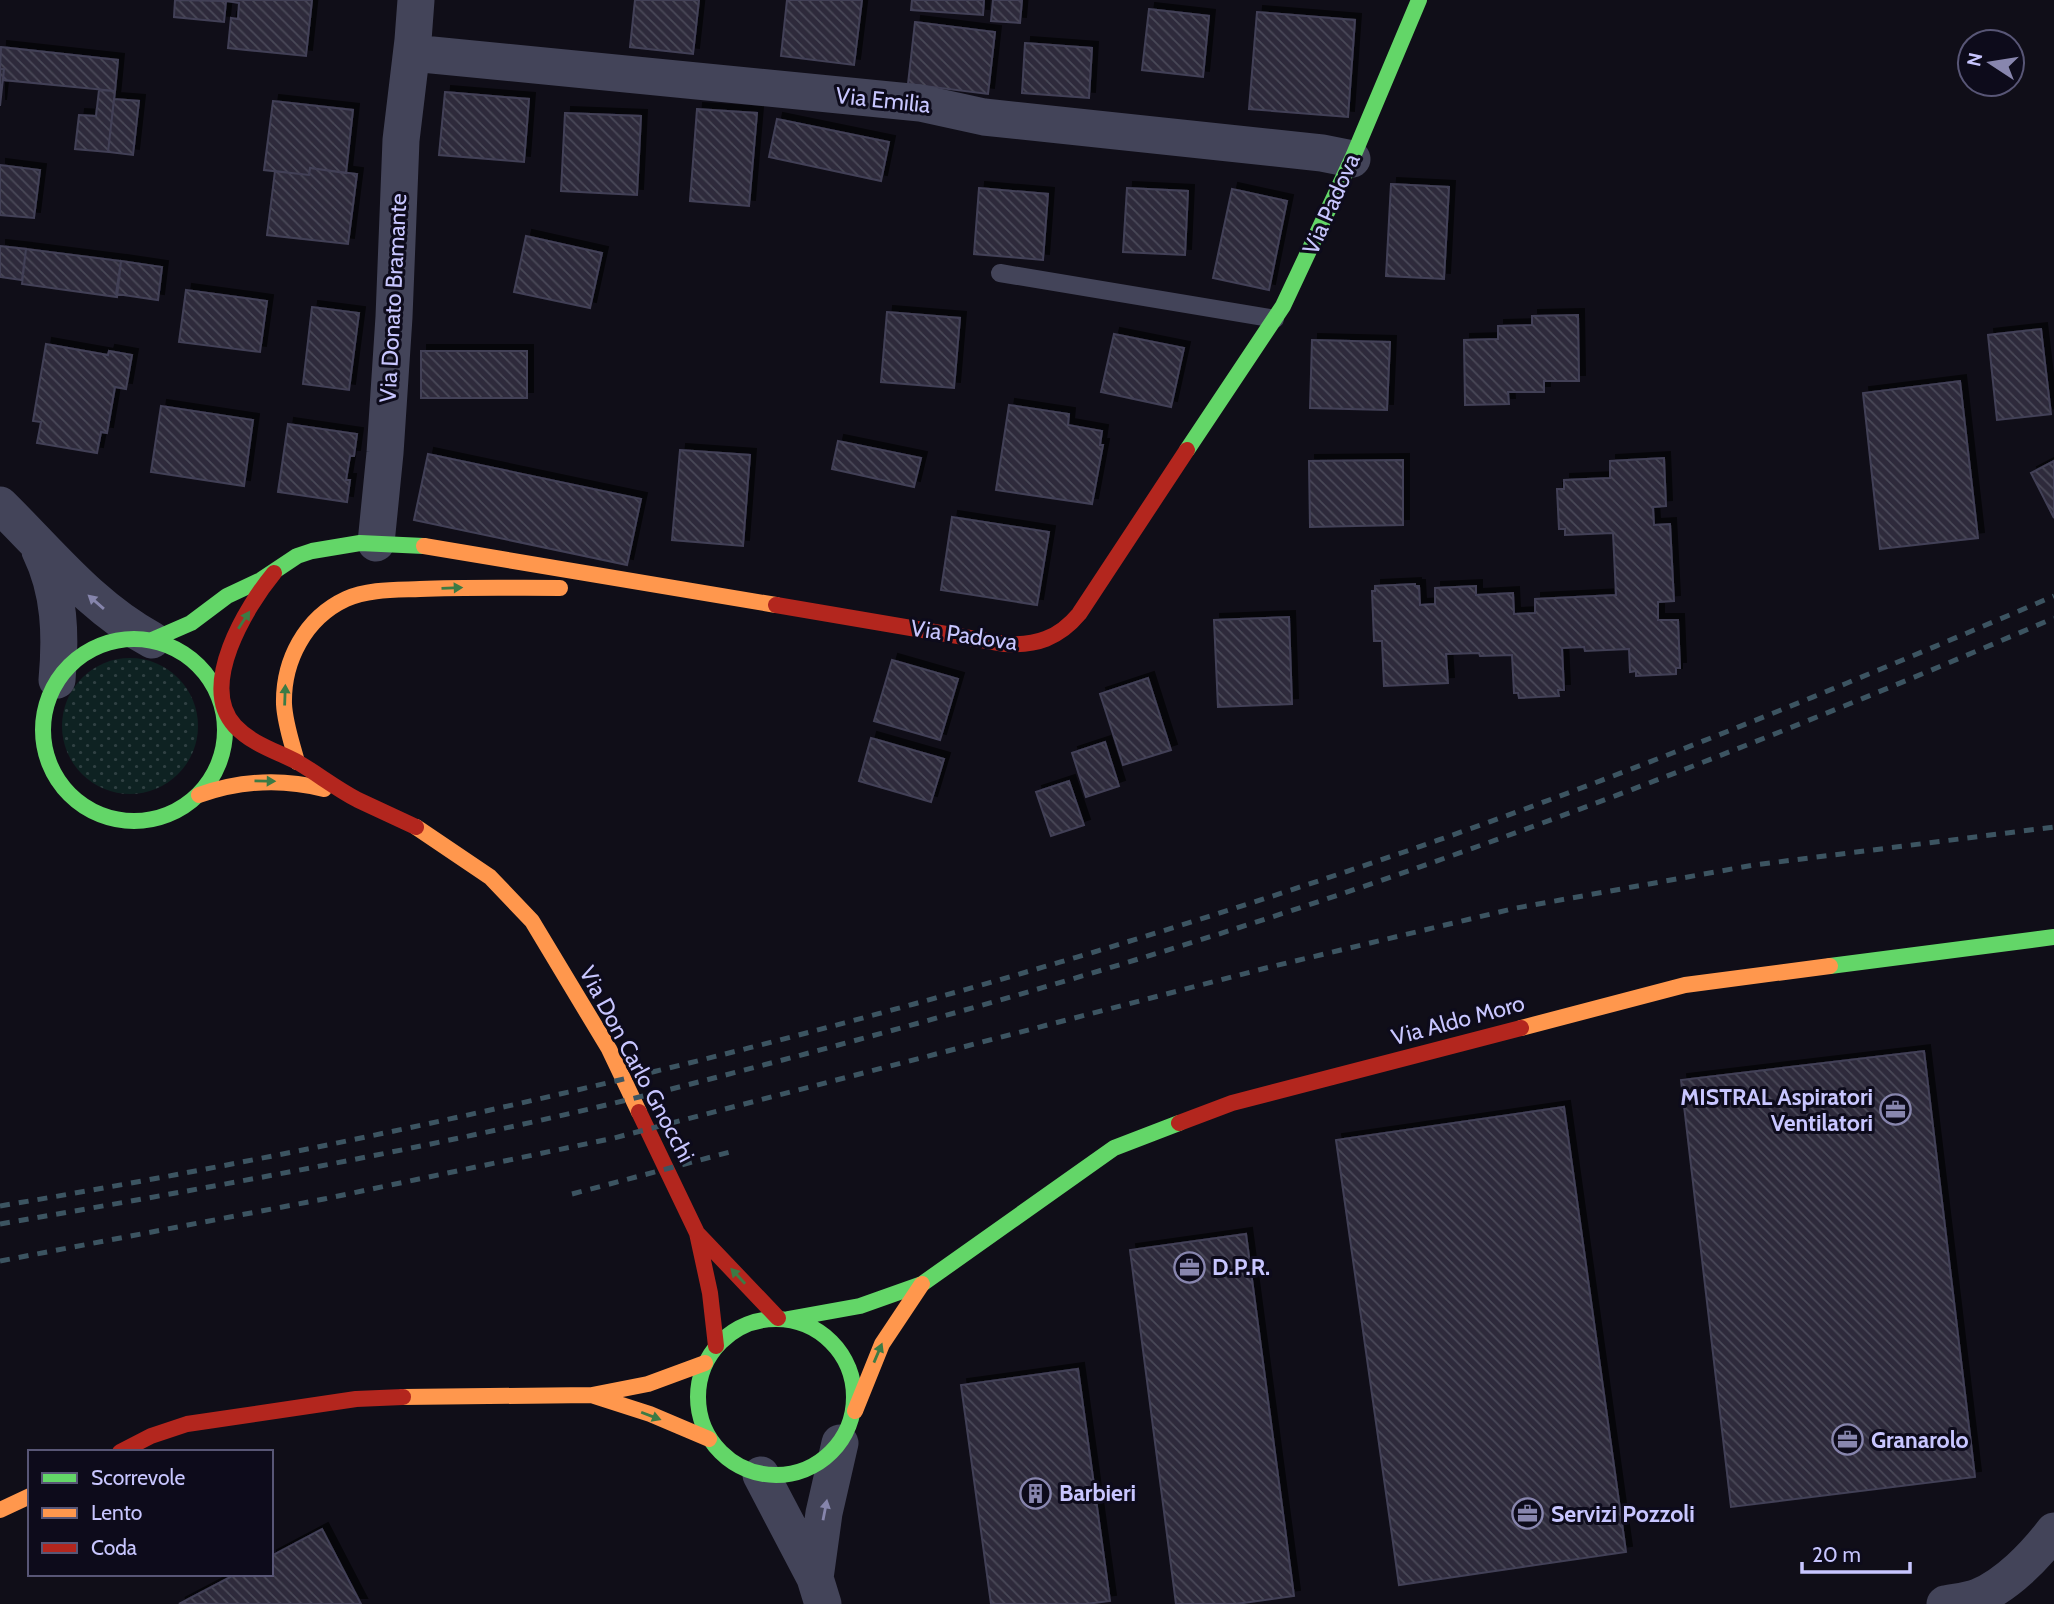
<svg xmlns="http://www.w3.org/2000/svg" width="2054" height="1604" font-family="Cabin,sans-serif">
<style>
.green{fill:url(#green-dots)}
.building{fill:url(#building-back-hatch);stroke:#424057;stroke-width:2;filter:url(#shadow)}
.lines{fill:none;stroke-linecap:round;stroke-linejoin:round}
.lane{stroke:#434459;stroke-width:18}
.street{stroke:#434459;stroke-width:37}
.fast{stroke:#63d668;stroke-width:16}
.slow{stroke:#ff974d;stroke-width:16}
.jam{stroke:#b3261e;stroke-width:16}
.rail{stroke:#3c5461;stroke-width:5;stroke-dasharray:10 9;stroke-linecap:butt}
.oneway{fill:#3c7b45}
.oneway2{fill:#8685ac}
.labels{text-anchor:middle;stroke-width:6;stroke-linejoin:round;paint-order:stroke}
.street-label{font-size:23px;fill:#c8c6ff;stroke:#0d0b1b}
.poi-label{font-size:23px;font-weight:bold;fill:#c8c6ff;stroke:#0d0b1b;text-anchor:start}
</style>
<defs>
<pattern id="green-dots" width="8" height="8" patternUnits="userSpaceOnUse" patternTransform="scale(1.75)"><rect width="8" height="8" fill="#0e2222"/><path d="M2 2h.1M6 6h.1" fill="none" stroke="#304143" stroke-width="1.8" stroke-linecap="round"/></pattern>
<pattern id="building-back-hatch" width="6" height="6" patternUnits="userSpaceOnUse" patternTransform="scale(1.75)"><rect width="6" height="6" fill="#2d2b3b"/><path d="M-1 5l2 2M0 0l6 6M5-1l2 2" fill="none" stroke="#4a4858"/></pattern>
<filter id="shadow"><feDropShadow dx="6" dy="-6" stdDeviation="0" flood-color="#0009"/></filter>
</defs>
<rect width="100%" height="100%" fill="#100e18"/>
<path class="green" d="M62 726a68 68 0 1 1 136 0a68 68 0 1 1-136 0Z"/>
<path class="building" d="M175,0L226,1L224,22L174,17Z
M221,0H312L306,56L228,48L231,18L238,19L239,3Z
M635,0H699L693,54L630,47Z
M787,0H862L854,65L781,56Z
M912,0H984L983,15L911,10Z
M993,0H1022L1020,23L991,21Z
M1149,9L1209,16L1203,77L1142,70Z
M1257,12L1355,20L1348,117L1249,109Z
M915,22L995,32L988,94L908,84Z
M1025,43L1092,48L1089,98L1022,93Z
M1,47L118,60L115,91L3,80L4,69H0Z
M0,69H4L0,106Z
M99,90L115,91L108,152L75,149L79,115L96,116Z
M445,92L529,99L524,162L439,155Z
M114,99L139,101L133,155L108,152Z
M273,101L353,110L346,173L310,168L309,175L264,170Z
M697,109L757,113L749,206L690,201Z
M565,113L641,116L637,195L561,191Z
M777,119L889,142L881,181L769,157Z
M0,165L40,170L34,218L0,215Z
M310,168L357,174L348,244L267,235L275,171L309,175Z
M1391,184L1449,187L1444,279L1386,276Z
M979,188L1048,194L1043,260L974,254Z
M1127,188L1188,191L1185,255L1123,252Z
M1232,189L1287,201L1269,290L1213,278Z
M526,236L602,253L590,308L514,292Z
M0,246L26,249L22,280L0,277Z
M26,249L121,261L117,297L22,284Z
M121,261L162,267L158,300L116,294Z
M186,290L267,301L260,352L179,342Z
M312,307L359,313L349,390L303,384Z
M887,312L960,318L954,388L881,382Z
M1578,315L1579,381H1544V392H1508L1509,404L1465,405L1464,340L1498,339V326L1532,325V316Z
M2041,329L2051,414L1997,420L1988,335Z
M1114,334L1184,348L1171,407L1101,392Z
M1312,340L1390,342L1387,410L1310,408Z
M46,344L108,355L109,351L132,355L126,389L115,387L107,433L101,432L97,453L37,443L41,422L33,421Z
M421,351H527V398H421Z
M1960,381L1978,538L1880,549L1863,393Z
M1009,405L1069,414L1068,425L1102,431L1100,445H1103L1092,504L996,490Z
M161,406L253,420L244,486L151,472Z
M288,424L357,434L354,456H350L346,480H350L347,502L278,492Z
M838,441L921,458L914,487L832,469Z
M680,450L750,455L743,546L672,540Z
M428,454L641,499L627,565L414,520Z
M1664,458L1666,506L1653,507L1654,525L1670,524L1674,601L1658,602V620H1678L1680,668H1676V674L1636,676V671L1630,672L1629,649L1585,651L1584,647L1562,648L1564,690H1558L1559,696L1519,698L1518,693H1514L1512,655L1480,656L1479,653L1446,654L1448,683L1384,686L1382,641H1374L1372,591H1375V586L1415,584V586H1419L1420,605L1435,604V588L1476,586V595L1513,593L1514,614L1535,613V599L1616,595L1613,533L1565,535V529H1559L1557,489H1564V480L1610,478V461Z
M1403,460V525L1310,527L1309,461Z
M2054,461V518L2031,473Z
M952,517L1049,532L1037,605L941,590Z
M1289,617L1292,704L1218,707L1214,620Z
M892,660L958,679L940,740L874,721Z
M1148,678L1171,750L1123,765L1100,694Z
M871,738L944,759L931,802L859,781Z
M1105,742L1119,786L1086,797L1072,753Z
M1069,781L1084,825L1051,836L1036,792Z
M1924,1051L1975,1477L1731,1507L1681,1080Z
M1564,1107L1626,1552L1399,1585L1336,1140Z
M1246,1234L1294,1596L1236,1604H1176L1130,1250Z
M1078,1369L1110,1601L1086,1604H991L961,1385Z
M322,1529L361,1604H179L236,1574H271V1556Z"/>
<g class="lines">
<path class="lane" d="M1000,273L1275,319"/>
<path class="street" d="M412,53L920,103L984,117L1322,153L1352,159
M0,505C49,553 91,607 152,640
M376,543L385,453L394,317L401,140L413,40L416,0
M40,551C60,592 61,636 57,680
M761,1475L815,1578L823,1604
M815,1578L824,1513L840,1443
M1945,1604C1955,1602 1968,1601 1978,1597C2007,1585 2035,1556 2054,1531"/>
<path class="fast" d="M1187,450L1283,306L1352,159L1419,0
M43 730a91 91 0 1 1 182 0a91 91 0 1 1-182 0Z
M152,640L191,623L227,596L261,580L297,556L312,551L360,543L424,546
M1830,966L2054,937
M698 1397a78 78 0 1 1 156 0a78 78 0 1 1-156 0Z
M788,1319L860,1306L922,1284L1114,1148L1179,1123"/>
<path class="slow" d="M424,546L776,605
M297,762C292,743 285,724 284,704C283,661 305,618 346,599C368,589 396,590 420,589C467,587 513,588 560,588
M199,795C241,780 281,778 324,789
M416,827L490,877L532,921L609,1049L639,1112
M1521,1028L1685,985L1830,966
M594,1396L650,1414L709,1439
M403,1397L592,1395L648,1384L705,1363
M855,1411L882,1344L922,1284
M0,1510L30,1496"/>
<path class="jam" d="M274,573C246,607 198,686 235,726C253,745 277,751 299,763C319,775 337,789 358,800C377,809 397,818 416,827
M776,605L1005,644C1036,646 1059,638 1079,614L1187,450
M639,1112L697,1233L710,1293L716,1346
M1179,1123L1232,1103L1521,1028
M697,1233L778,1318
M120,1452L151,1436L187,1424L356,1399L403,1397"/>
<path class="rail" d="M572,1194L730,1152
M0,1206C475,1126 945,1010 1401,853C1622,777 1839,688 2054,596
M0,1224C230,1184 461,1143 687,1085C931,1022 1174,953 1411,870C1629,794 1843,709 2054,618
M0,1261L324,1199L614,1138L1266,968L1516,908L1754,865L2054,827"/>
</g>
<defs><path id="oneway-solid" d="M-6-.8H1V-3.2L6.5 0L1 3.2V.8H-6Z" transform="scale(1.75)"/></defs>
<g class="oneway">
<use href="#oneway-solid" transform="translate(452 588) rotate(-2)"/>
<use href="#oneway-solid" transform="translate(244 620) rotate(-57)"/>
<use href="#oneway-solid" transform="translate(285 695) rotate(-88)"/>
<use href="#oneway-solid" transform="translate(265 781) rotate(1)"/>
<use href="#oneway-solid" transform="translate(738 1276) rotate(-133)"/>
<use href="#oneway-solid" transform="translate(878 1353) rotate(-67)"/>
<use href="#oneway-solid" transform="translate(651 1416) rotate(21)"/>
</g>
<g class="oneway2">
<use href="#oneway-solid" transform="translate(96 602) rotate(-139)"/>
<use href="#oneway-solid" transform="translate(825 1510) rotate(-79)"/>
</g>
<defs>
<symbol id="office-ring" viewBox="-11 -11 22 22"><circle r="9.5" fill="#0d0b1b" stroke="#8886ae" stroke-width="1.5"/><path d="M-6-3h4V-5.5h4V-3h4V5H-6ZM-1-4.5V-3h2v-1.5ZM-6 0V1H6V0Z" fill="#8886ae"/></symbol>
<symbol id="building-ring" viewBox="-11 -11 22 22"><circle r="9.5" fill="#0d0b1b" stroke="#8886ae" stroke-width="1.5"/><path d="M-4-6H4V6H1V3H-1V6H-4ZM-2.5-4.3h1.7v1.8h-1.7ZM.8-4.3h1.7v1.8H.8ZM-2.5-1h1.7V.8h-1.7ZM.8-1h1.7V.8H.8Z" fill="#8886ae"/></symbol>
</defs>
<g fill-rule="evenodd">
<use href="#office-ring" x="1878" y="1092" width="35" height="35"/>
<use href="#office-ring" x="1172" y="1250" width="35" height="35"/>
<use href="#office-ring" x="1830" y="1422" width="35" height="35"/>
<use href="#building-ring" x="1018" y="1476" width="35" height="35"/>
<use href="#office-ring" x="1510" y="1496" width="35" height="35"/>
</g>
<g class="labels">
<g class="street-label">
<text transform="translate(883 100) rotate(6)" y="8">Via Emilia</text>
<text transform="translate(1331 204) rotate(-66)" y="8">Via Padova</text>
<text transform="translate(393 298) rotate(-87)" y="8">Via Donato Bramante</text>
<text transform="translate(964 635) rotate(8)" y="8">Via Padova</text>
<text transform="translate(1458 1020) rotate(-15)" y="8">Via Aldo Moro</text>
<text transform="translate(637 1064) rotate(62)" y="8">Via Don Carlo Gnocchi</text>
</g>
<g class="poi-label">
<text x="1873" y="1105" text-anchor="end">MISTRAL Aspiratori<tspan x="1873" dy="26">Ventilatori</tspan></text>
<text x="1212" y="1275">D.P.R.</text>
<text x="1871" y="1448">Granarolo</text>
<text x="1059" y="1501">Barbieri</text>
<text x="1551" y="1522">Servizi Pozzoli</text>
</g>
</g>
<rect x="28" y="1450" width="245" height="126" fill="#0d0b1b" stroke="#585676" stroke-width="2"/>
<rect x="42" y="1473" width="35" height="10" fill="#63d668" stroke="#585676" stroke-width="2"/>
<text x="91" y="1485" font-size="21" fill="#c8c6ff">Scorrevole</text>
<rect x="42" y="1508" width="35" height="10" fill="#ff974d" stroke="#585676" stroke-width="2"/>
<text x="91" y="1520" font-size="21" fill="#c8c6ff">Lento</text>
<rect x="42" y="1543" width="35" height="10" fill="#b3261e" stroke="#585676" stroke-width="2"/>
<text x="91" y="1555" font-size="21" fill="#c8c6ff">Coda</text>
<g transform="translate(1991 63) rotate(282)"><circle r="33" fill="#0d0b1b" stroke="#585676" stroke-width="2"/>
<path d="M0-5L12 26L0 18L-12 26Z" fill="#8886ae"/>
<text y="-10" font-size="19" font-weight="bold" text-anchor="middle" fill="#c8c6ff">N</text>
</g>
<path d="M1802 1562v10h108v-10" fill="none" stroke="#c8c6ff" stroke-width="3.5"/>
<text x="1812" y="1562" font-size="21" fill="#c8c6ff" stroke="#0d0b1b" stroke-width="5" paint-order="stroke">20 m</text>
</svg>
